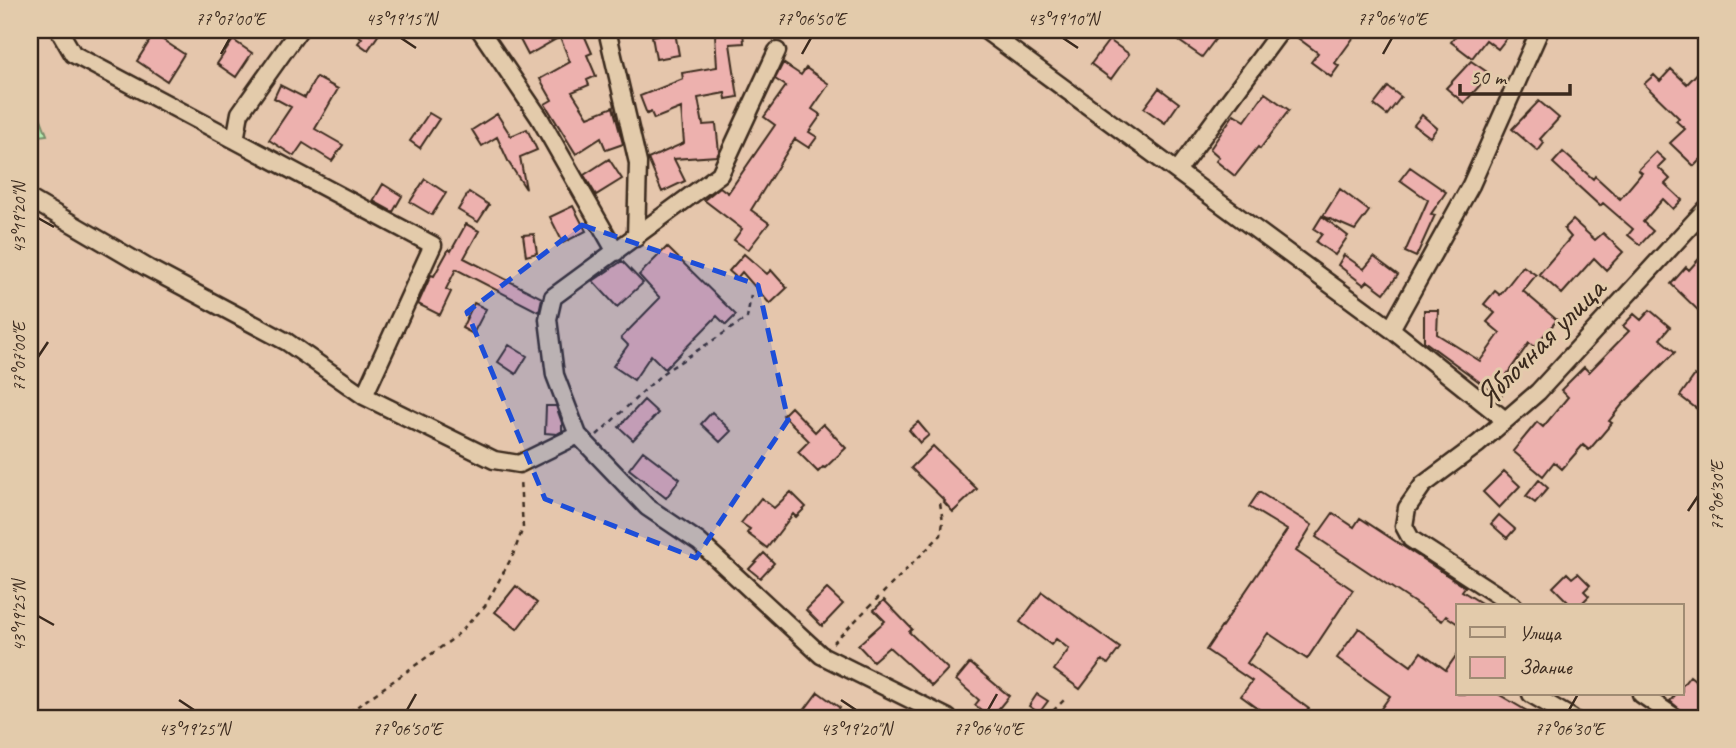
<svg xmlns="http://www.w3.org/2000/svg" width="1736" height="748" font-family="Caveat,sans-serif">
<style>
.green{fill:#b4edb1;stroke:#788c68;stroke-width:2}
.building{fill:#edb1ae;stroke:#3b2a1e;stroke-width:2}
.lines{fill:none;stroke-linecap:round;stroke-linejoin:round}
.minor-casing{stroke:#3b2a1e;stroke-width:21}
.path{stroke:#3b2a1e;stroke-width:2.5;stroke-dasharray:5 5;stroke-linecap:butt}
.minor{stroke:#e3cbab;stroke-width:16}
.marked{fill:#1d4ed8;fill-opacity:0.2;stroke:#1d4ed8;stroke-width:5;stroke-dasharray:14 9;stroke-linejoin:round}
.ticks{fill:none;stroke:#3b2a1e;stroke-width:2.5}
.labels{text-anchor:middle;stroke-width:6;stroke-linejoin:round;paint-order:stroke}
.street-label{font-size:33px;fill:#3b2a1e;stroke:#e3cbab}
.neatline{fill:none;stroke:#3b2a1e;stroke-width:2.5}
.ticks-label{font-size:18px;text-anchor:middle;fill:#3b2a1e}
</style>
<rect width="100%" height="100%" fill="#e5c6ac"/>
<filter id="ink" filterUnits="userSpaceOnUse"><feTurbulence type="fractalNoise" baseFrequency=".0143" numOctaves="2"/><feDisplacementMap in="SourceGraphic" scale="14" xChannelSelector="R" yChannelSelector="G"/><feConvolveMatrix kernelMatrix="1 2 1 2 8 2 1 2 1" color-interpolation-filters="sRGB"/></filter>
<g filter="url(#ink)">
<path class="green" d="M30,97L36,106L47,135L30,137Z"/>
<path class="building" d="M350,30H372L379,34L368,50L358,43L362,38Z
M530,30H582L592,53L587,55L596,76L587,80L589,85L572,92L588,117L613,107L623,144L606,150L601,138L576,154L545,104L552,100L540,79L570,62L560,37L528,55L518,36Z
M1187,30H1207L1217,37L1202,57L1179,41Z
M1291,30H1359L1335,63L1339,66L1331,77L1311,62L1318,53L1291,33Z
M1460,30H1513L1498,49L1486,40L1472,58L1451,42Z
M675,32L679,55L656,59L652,36Z
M743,32L744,43L730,44L738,97L726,99L725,93L698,98L703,125L716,124L719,152L717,156L674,159L685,181L662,192L648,159L684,143L681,108L654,119L651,112L647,114L640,96L683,79L682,73L717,67L715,34Z
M154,34L184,54L167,81L137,61Z
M233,40L252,53L236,77L217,64Z
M1109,40L1129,54L1111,79L1091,64Z
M1471,61L1490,74L1464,103L1446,88Z
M783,63L801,75L806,68L829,84L812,109L821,115L809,132L817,137L809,148L795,139L751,210L769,223L748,250L734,240L742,229L704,200L720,187L728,193L775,125L764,117L786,86L775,79Z
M1706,64V154L1694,166L1670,143L1685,129L1676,121L1679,118L1644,84L1654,75L1660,81L1671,69L1687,84Z
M316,77L338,89L315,129L343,145L332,161L303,143L294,156L269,140L291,107L274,98L280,85L305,98Z
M1388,87L1401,97L1387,115L1374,105Z
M1159,88L1179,103L1165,123L1144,108Z
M1265,93L1289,110L1260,149L1258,147L1235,176L1216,161L1219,157L1210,149L1234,114L1245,121Z
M1539,101L1559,118L1540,139L1544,143L1538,151L1512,129Z
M429,113L439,119L420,148L410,141Z
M497,114L511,136L527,129L537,150L520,157L526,189L509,163L497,137L482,146L472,130Z
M1422,115L1437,128L1430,137L1414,125Z
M1563,152L1593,179L1595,176L1620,199L1642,173L1638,170L1656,152L1665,160L1658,167L1670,179L1665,184L1682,200L1673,209L1663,199L1643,222L1653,231L1640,245L1628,235L1633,229L1603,203L1600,206L1553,163Z
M609,159L622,179L596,195L584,175Z
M1410,167L1446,192L1431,214L1435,215L1416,257L1405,252L1428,200L1400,180Z
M425,179L446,193L432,215L410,202Z
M383,184L402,196L393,212L373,201Z
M1340,189L1369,211L1355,230L1323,216Z
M469,192L489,205L478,222L458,210Z
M573,206L586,231L563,243L550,217Z
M1322,216L1348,236L1335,255L1316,242L1322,234L1314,229Z
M1573,220L1595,240L1603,233L1623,252L1606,270L1594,258L1562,294L1539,274L1571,237L1564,229Z
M466,224L479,231L464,258L542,298L539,312L456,269L446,289L451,292L440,315L418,304L431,275L434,276L449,249L451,251Z
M534,234L537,253L526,256L523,235Z
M667,247L736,315L726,325L717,316L665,369L651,355L634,380L613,366L628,345L621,338L660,298L639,275Z
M1706,251V318L1671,284L1686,267L1689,270Z
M744,254L767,274L771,270L787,288L770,304L742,272L737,278L729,271Z
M1344,255L1364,269L1374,257L1398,275L1384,293L1368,281L1364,285L1338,265Z
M622,261L643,283L617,307L593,281Z
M1523,266L1536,275L1523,291L1557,320L1534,347L1529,343L1503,380L1509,384L1500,397L1424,341V310H1438L1437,334L1480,361L1500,333L1487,322L1495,313L1484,304L1495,291L1500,295Z
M474,303L486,309L473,334L462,328Z
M1650,310L1670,327L1660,339L1675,352L1622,405L1609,421L1612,423L1589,450L1583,445L1562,469L1554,462L1543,476L1513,451L1537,422L1543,427L1568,397L1561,390L1584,367L1589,372L1629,331L1623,326L1634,314L1641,320Z
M509,345L527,356L516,374L498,362Z
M1695,375L1706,383V416L1680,396Z
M644,400L658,413L633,440L619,427Z
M546,406H556L562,423V431L557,434L545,433Z
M791,407L815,432L823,424L846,448L825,468L823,467L818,472L798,452L809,441L783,415Z
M712,412L731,431L720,442L701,424Z
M918,422L929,435L920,443L909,430Z
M933,446L977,489L953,512L944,502L945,501L911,468Z
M643,451L680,479L666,498L629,469Z
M1504,471L1520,486L1499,508L1483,492Z
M1539,480L1548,488L1535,503L1526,496Z
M791,492L806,507L796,517L793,514L767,548L747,533L750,529L741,523L761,498L774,508Z
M1259,492L1312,525L1296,551L1353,590L1307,659L1268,633L1247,663L1309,709L1302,718H1271L1241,696L1252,681L1206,650L1287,530L1249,507Z
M1333,513L1354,527L1360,518L1465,587L1462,591L1486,606H1458V624L1446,616L1442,621L1316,537Z
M1499,515L1515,529L1507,538L1491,524Z
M764,553L774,563L760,578L749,569Z
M1567,573L1572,578L1578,573L1590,585L1584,591L1589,596L1579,606H1572L1553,587Z
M516,586L537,603L517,629L495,612Z
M827,589L843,604L822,626L806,610Z
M1042,592L1120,648L1108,664L1102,660L1080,689L1054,670L1069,649L1056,639L1051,645L1020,622Z
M884,600L912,629L909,632L948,669L932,686L889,647L873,661L858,645L885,621L874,610Z
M1359,628L1411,666L1421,652L1446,670L1458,653V694H1498L1539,718H1392L1380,710L1390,696L1337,658Z
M970,663L1009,696L991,718L975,705L979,700L956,680Z
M1690,676L1706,689V718H1690L1670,701L1676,694H1682V686Z
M818,692L840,708L833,718H812L803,712Z
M1037,694L1048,701L1039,713L1029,706Z"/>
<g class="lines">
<defs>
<path id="minor" d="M59,30L73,54L433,245L364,396
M480,30L539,117L616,252
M607,30L638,163L636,238
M985,30L1391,329L1505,420
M777,51L720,174L553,297L548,319L555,375L578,435L647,507L699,542L821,655L948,718
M235,140L240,113L299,30
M1178,170L1281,30
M30,199L148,268L287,342L364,396L494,460L519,464L578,435
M1391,329L1471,185L1540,30
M1514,606L1411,539L1404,526L1407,508L1423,485L1478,444L1538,392L1706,209
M1531,694L1572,718
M1641,694L1676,718"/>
</defs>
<use href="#minor" class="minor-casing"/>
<path class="path" d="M597,435L663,373L747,318L751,295
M833,643L941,535L943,521L940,503
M341,718L454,638L485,606L513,555L523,528L520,479
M1046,718L1065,699"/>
<use href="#minor" class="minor"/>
</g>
</g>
<path class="marked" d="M582,225L758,285L788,420L696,558L545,499L467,312Z"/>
<path class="ticks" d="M401,38L416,48M1063,38L1078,48M221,54L230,38M802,54L811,38M1383,54L1392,38M38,218L54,227M38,357L48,342M1688,511L1698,496M38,616L54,625M179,700L194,710M841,700L856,710M407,710L416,694M988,710L997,694M1569,710L1578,694"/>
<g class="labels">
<g class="street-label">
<text transform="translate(1539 342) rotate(-45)" y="12">Яблочная улица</text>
</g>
</g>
<rect width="1736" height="748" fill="none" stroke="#e3cbab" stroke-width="77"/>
<rect x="1456" y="604" width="228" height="91" fill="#e3cbab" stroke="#a08b73" stroke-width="2"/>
<rect x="1470" y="627" width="35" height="10" fill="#e3cbab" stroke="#a08b73" stroke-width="2"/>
<text x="1519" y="640" font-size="21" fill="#3b2a1e">Улица</text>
<rect x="1470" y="657" width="35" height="21" fill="#edb1ae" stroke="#a08b73" stroke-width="2"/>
<text x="1519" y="674" font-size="21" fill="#3b2a1e">Здание</text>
<path d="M1460 84v10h110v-10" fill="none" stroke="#3b2a1e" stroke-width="3.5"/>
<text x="1470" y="84" font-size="21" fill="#3b2a1e" stroke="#e3cbab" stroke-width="5" paint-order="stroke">50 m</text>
<rect x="38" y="38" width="1660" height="672" class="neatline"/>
<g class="ticks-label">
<text x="230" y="25">77°07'00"E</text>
<text x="401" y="25">43°19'15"N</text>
<text x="811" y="25">77°06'50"E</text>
<text x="1063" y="25">43°19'10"N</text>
<text x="1392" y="25">77°06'40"E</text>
<text transform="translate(19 218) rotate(-90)" y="6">43°19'20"N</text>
<text transform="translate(19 357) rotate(-90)" y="6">77°07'00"E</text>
<text transform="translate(1717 496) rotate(-90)" y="6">77°06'30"E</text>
<text transform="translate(19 616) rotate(-90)" y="6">43°19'25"N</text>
<text x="194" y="735">43°19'25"N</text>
<text x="407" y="735">77°06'50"E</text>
<text x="856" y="735">43°19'20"N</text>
<text x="988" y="735">77°06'40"E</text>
<text x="1569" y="735">77°06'30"E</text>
</g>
</svg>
